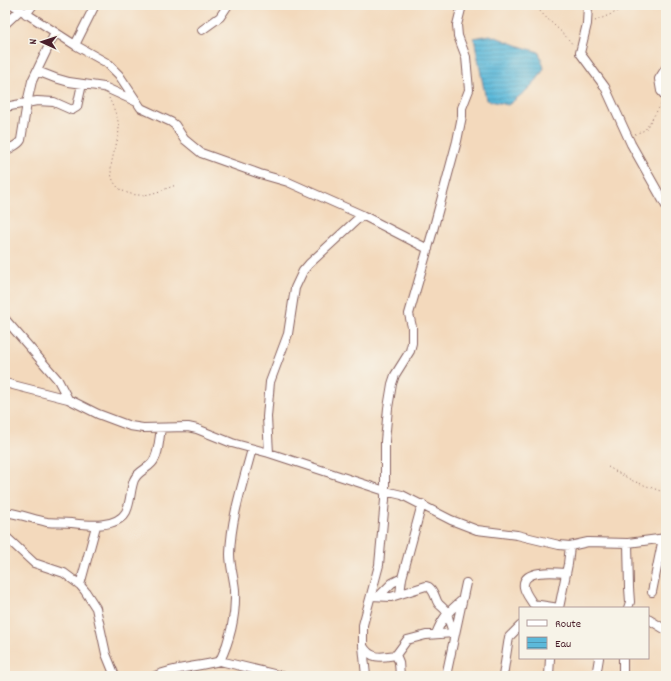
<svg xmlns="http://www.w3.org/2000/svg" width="671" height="681" font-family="Dekko,sans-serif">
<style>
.water{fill:url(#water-rules);stroke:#536c82}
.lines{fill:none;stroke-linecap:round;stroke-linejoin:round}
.minor-casing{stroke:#85605e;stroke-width:10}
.path{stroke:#85605e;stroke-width:1;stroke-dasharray:1 3;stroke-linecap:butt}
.minor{stroke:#fff;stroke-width:8}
</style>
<defs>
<pattern id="water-rules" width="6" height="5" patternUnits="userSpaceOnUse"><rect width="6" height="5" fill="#5cb9da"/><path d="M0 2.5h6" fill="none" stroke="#4e96b1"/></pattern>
</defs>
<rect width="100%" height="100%" fill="#f7f3e8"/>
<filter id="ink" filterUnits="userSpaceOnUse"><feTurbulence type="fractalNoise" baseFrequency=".025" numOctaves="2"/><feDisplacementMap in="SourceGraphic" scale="8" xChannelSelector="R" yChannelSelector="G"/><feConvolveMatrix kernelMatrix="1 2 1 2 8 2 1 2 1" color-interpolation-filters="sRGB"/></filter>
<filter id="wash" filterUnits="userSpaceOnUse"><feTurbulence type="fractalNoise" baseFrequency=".012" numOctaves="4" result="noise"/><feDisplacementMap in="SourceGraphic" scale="16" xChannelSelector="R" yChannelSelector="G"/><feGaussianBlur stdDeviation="0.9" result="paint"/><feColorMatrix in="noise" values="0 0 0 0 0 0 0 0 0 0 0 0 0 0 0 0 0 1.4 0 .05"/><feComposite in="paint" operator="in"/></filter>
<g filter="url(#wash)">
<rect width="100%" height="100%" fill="#f3d9bc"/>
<path class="water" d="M490,35L522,47L539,52L544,68C537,84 522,94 508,105L486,100L474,38Z"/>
</g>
<g filter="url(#ink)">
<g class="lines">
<defs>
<path id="minor" d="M13,5L75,45L107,63L119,75L141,108L171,122L175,125L184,139L201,153L260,174L288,182L362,215L428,249
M588,5L587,24L580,53L605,87L631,144L666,206
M26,14L33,5
M5,24L20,10
M202,30L220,17L228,5
M75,45L95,5
M666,68L659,79L661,91L666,97
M37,71L55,78L69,82L104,87L137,102
M5,107L37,101L54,102L72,110L77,107L82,84
M5,152C10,147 18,146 21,140L27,103L32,81L55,33
M5,319L58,380L68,399
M5,383L68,399L98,414L130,426L143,428L188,427L197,429L232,443L269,453L385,491L402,495L451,520L477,530L517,535L559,545L570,546L588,542L628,543L666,538
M269,453L267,417L270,382L288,334L295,288L303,271L309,264L362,215
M5,512C19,514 33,519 47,522C55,523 63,522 71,523C87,525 116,529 126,512C131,502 130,490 134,480C138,471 146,470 152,463C159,455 159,439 161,428
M5,536L34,563L64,573L80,585L85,591L96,608L106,654L115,676
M80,585L96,526
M652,592L663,538
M400,594L402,578L422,504
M379,596L392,583L402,578
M559,608L533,604C530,599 525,593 524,587C521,569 555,572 566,573
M559,608L568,564L570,546
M628,608L630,602L629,588L628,543
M648,619L666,630
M436,634C442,618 448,612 461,601
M363,646C371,660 382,657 396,655L407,640L426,635L454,633C450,626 449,620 447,613C445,608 441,607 438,603C435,598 435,592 429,587L426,586L391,597L371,596
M396,655L399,662L400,676
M623,658V676
M220,661L282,676
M155,676C175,667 198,667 220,661C230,640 236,614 235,590C234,578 230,566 230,554C231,518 243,483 252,449
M366,676L363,646V625L379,565L385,500V441L388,408L392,384L395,375L410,351L412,343V327L409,314L432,234L457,141L462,116V108L469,90L466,57L458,36L457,25L462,5
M446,676L466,583
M503,676L509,637L520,626
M549,676L550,658
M596,676L599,658"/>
</defs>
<use href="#minor" class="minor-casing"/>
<path class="path" d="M535,5C546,20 562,30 573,45
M595,21L633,5
M109,98C113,107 118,117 119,127C119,139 114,150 112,161C107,183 121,196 143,195C154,194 165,189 176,185
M635,134L645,130L662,103
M608,467L633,481L666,493"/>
<use href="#minor" class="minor"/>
</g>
</g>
<rect width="671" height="681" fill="none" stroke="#f7f3e8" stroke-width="20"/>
<rect x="519" y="607" width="130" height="52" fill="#f7f3e8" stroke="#b29e9c"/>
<rect x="527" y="620" width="20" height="6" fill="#ffffff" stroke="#b29e9c"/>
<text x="555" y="627" font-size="12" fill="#4a1f2b">Route</text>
<rect x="527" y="637" width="20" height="12" fill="url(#water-rules)" stroke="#b29e9c"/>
<text x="555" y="647" font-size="12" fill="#4a1f2b">Eau</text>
<g transform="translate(42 42) rotate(273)" stroke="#f7f3e8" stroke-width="3" paint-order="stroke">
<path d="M0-3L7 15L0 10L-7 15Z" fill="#4a1f2b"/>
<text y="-6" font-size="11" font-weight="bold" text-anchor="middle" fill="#4a1f2b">N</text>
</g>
</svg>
